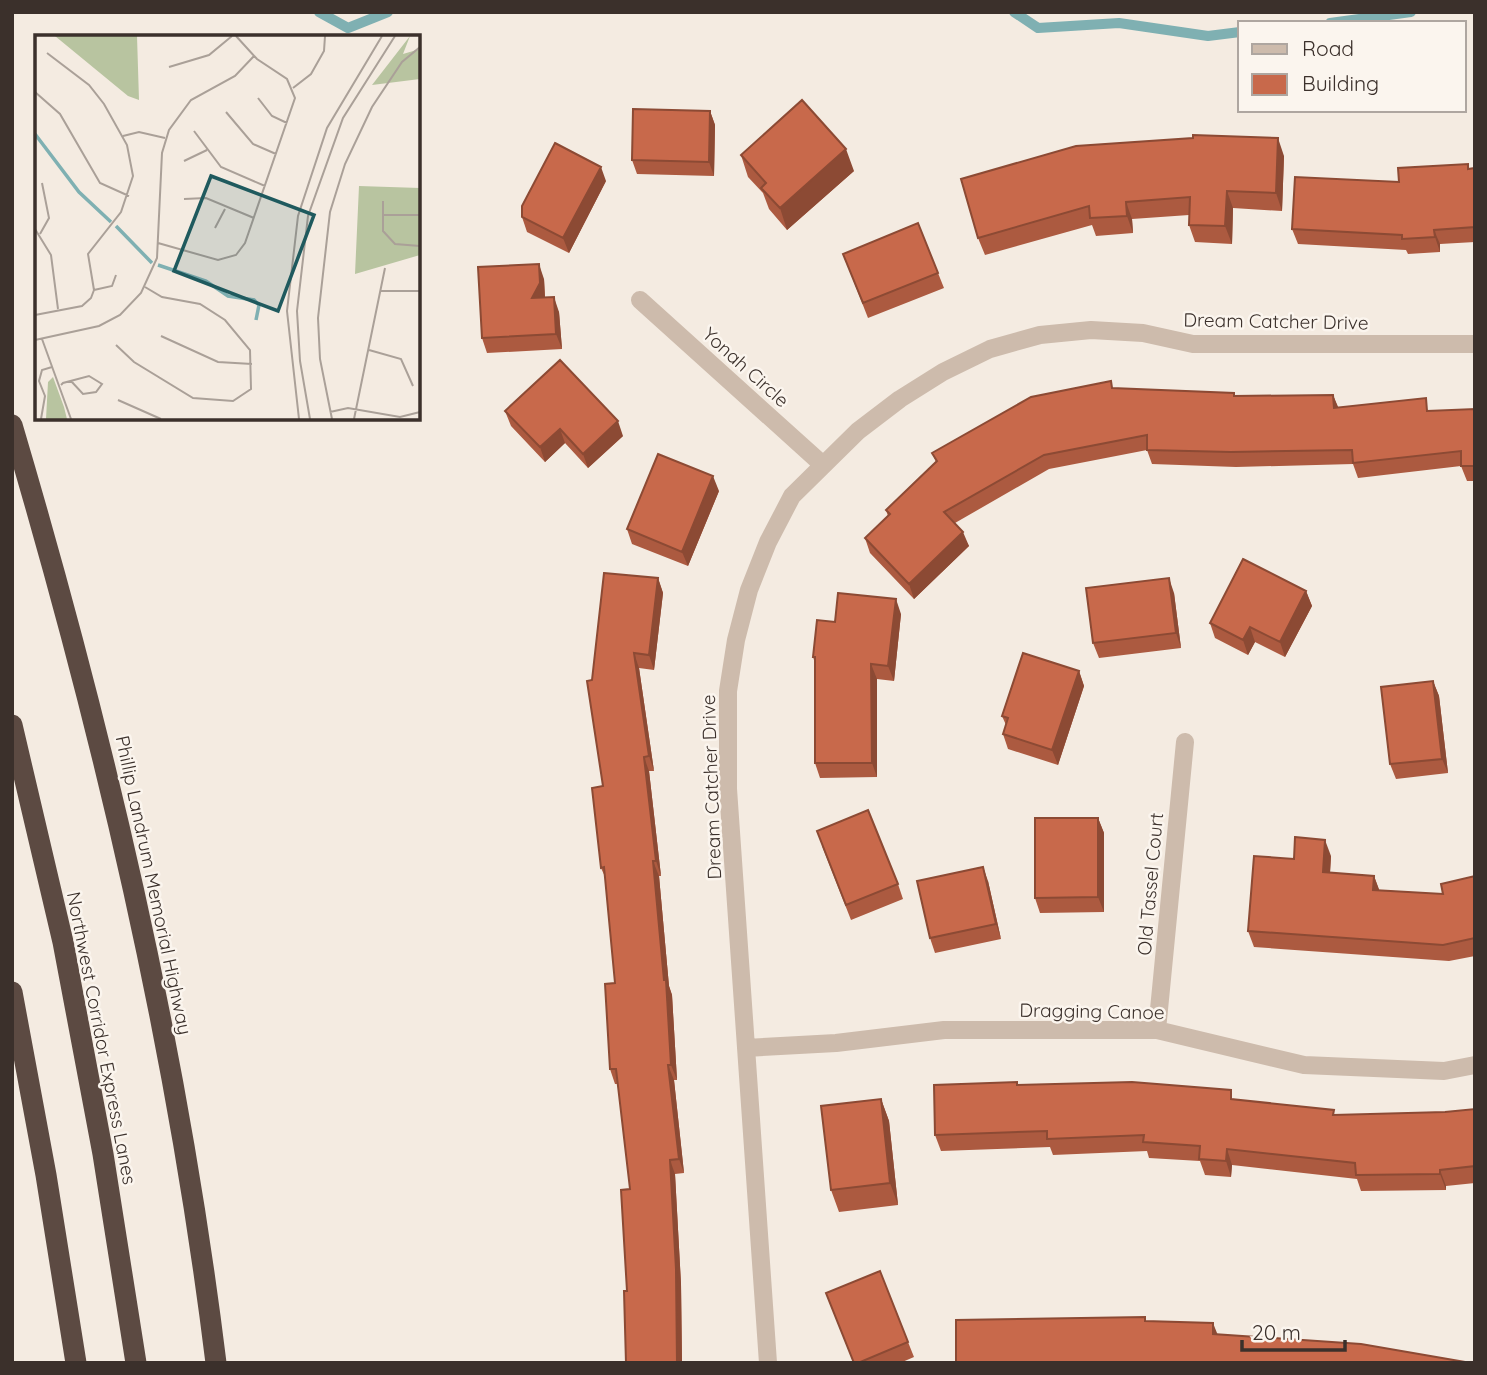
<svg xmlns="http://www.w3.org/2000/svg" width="1487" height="1375" font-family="Quicksand,sans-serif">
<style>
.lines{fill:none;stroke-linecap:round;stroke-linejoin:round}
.stream{stroke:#7fb0b2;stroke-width:10}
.minor{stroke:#cdbbac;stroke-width:18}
.motorway{stroke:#5c4a42;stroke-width:21}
.wall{fill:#ac5a40}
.shaded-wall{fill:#8c4a34}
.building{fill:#c8694b;stroke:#8c4a34;stroke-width:2}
.labels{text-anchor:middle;stroke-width:5;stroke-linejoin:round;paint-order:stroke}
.street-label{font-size:19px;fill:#3b302b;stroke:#fbf5ee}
.inset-river{fill:none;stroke:#7fb0b2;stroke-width:3.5}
.inset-road{fill:none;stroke:#aaa098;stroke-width:2}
.view{fill:#1f5a5e;fill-opacity:0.15;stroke:#1f5a5e;stroke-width:3.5}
.inset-edge{fill:none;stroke:#3b302b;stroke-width:3.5}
</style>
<rect width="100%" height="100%" fill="#f4ebe1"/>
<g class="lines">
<path class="stream" d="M319,12L348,28L388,12
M1014,12L1038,28L1119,23L1208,36L1240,32
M1330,23L1411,12"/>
<path class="minor" d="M640,300L823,465
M1157,1030L1185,742
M746,1048L836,1043L944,1030H1157L1304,1065L1444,1071L1475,1065
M768,1363L728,789V691L736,640L749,590L768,542L792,496L858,431L900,399L943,372L990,349L1040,335L1091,330L1143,333L1193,344H1475"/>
<path class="motorway" d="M12,425C103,732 177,1045 216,1363
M12,725L63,942L103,1154L136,1363
M12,992L46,1175L76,1363"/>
</g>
<path class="wall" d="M710,111L715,125L714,176L637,174L632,160Z
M1193,138L1284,156L1282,211L1233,208L1232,244L1195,242L1189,225V215L1132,219L1133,233L1096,236L1092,225L985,255L978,238Z
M741,155L854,171L787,230L769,209L763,193L748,177Z
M1475,168V242L1440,244V252L1408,254L1406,250L1298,244L1292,229L1399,182Z
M606,181L569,253L527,232L522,217Z
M843,254L938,273L944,288L868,318Z
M544,279L545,298L559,312L562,349L487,353L482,338Z
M1114,389L1235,396L1333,395L1338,408L1430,411L1475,409V481H1467L1461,466L1358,478L1353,464L1236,467L1152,464L1147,450L1049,469L955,523L969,546L914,599L870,553L865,538L888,516L886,510L936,462L932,453Z
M505,411L623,436L588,468L565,443L545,462L511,426Z
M719,491L688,566L632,544L627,529Z
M658,578L663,593L654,670L639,668L654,771H649L661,876H659L669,986L672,995L677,1080H674L684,1173L675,1174L681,1284L682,1363H626L630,1189L618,1084H615L610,1069L615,983L606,879L601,868L603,786L592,680Z
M1306,591L1312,606L1285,657L1255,642L1248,655L1215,638L1210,623Z
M1174,593L1181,648L1099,658L1093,643Z
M901,614L894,681L877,679V777L820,778L815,763V663L813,657L835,622Z
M1079,671L1084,686L1058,765L1008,749L1003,734L1006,725L1002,716Z
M1433,681L1439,696L1448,773L1396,779L1390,764Z
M1098,818L1104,833V912L1040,913L1035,898Z
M822,846L898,884L903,899L851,920Z
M1331,856L1330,873L1374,876L1379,890L1443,894L1475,876V956L1449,961L1254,947L1248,931L1294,859Z
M988,881L1001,939L935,953L930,938Z
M1018,1085L1235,1099L1336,1115L1445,1112L1475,1109V1183L1446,1186V1190L1361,1191L1357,1179L1232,1165L1231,1177L1205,1175L1200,1161L1149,1158L1147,1151L1053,1155L1050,1147L941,1151L935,1135Z
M881,1099L889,1121L898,1205L839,1212L831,1190Z
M826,1293L908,1342L914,1357L900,1363H854Z"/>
<path class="shaded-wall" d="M710,111L715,125L714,176L709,162Z
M1278,138L1284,156L1282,211L1276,193Z
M846,149L854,171L787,230L780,208Z
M601,167L606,181L569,253L563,238Z
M1227,191L1233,208L1232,244L1225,226Z
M1126,202L1132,219L1133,233L1127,216Z
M1434,230L1440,244V252L1435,237Z
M539,264L544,279L545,298H532Z
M554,297L559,312L562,349L556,334Z
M1333,395L1339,409L1334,408Z
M618,421L623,436L588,468L583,454Z
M560,429L565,443L545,462L540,447Z
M713,476L719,491L688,566L682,552Z
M963,532L969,546L914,599L909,584Z
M658,578L663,593L654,670L649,655Z
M1169,578L1174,593L1181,648L1176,633Z
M1306,591L1312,606L1285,657L1280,642Z
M896,599L901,614L894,681L888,666Z
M1250,627L1255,642L1248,655L1243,640Z
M634,653L639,668L654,771L649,756Z
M871,664L877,679V777L872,763Z
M1079,671L1084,686L1058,765L1052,750Z
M1433,681L1439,696L1448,773L1442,759Z
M644,757L649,771L661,876L656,861Z
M1098,818L1104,833V912L1098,897Z
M1325,840L1331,856L1329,889L1323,872Z
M653,861L659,876L669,986L672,995L677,1080L671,1065Z
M983,867L988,881L1001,939L996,924Z
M1374,876L1380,892L1373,890Z
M668,1065L674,1080L684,1173L679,1159Z
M881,1099L889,1121L898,1205L890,1183Z
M1227,1149L1232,1165L1231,1177L1226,1161Z
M670,1160L675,1174L681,1284L682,1363H677Z
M1440,1170L1446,1186V1190L1440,1174Z
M1213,1323L1219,1338L1213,1334Z"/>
<path class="building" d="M802,100L846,149L780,208L761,188L766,183L741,155Z
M633,109L710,111L709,162L632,160Z
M1193,135L1278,138L1276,193L1227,191L1225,226L1189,225L1190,197L1126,202L1127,216L1090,218L1089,206L978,238L961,179L1076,146L1193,138Z
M555,143L601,167L563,238L522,217V206Z
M1468,164V169L1475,168V227L1434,230L1435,237L1402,239V235L1292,229L1295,177L1399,182L1398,168Z
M918,223L938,273L863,303L843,254Z
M539,264L540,283L532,298L554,297L556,334L482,338L478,267Z
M560,360L618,421L583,454L560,429L540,447L505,411Z
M1111,381L1112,388L1234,393V396L1333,395L1334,408L1426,398L1427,411L1475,409V466H1461V451L1353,463L1352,450L1231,452L1147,450V435L1044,455L944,512L963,532L909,584L865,538L890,514L886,510L937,461L932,453L1031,397Z
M658,454L713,476L682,552L627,529Z
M1243,559L1306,591L1280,642L1250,627L1243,640L1210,623Z
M604,573L658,578L649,655L634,653L649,756L644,757L656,861H653L664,980H666L671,1065H668L679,1159L670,1160L676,1269L677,1363H626L624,1291H627L621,1190L630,1189L616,1069H610L605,984L615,983L604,867L601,868L592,788L603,786L587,681L592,680Z
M1169,578L1176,633L1093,643L1086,588Z
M838,593L896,599L888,666L871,664L872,763H815V657H813L817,620L835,622Z
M1023,653L1079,671L1052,750L1003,734L1008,718L1002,716Z
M1433,681L1442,759L1390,764L1381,687Z
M868,810L898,884L846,905L817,831Z
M1035,818H1098V897L1035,898Z
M1295,837L1325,840L1323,872L1374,876L1373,890L1443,894L1441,884L1475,876V938L1443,945L1248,931L1254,856L1294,859Z
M983,867L996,924L930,938L917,881Z
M1017,1082V1085L1132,1082L1231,1090V1099L1334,1110L1333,1115L1445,1112L1475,1109V1166L1440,1170V1174L1356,1175L1355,1163L1227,1149L1226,1161L1199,1159L1200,1146L1143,1142L1144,1135L1047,1139V1131L935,1135L934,1085Z
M881,1099L890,1183L831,1190L821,1106Z
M880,1271L908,1342L858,1363H854L826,1293Z
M1145,1317V1321L1213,1323V1334L1361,1344L1471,1363H956V1320Z"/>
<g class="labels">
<g class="street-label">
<text transform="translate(1276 321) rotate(1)" y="7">Dream Catcher Drive</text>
<text transform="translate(746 367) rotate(42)" y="7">Yonah Circle</text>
<text transform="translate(711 787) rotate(-92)" y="7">Dream Catcher Drive</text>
<text transform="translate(1150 884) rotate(-85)" y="7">Old Tassel Court</text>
<text transform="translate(154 885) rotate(78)" y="7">Phillip Landrum Memorial Highway</text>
<text transform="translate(1092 1011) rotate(1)" y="7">Dragging Canoe</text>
<text transform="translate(102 1038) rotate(79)" y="7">Northwest Corridor Express Lanes</text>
</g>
</g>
<g transform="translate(35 35)">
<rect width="385" height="385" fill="#f4ebe1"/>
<path d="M20,1H102L104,65L93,61ZM375,1L368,19L385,14V44L337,50ZM324,151L385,153V220L320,239ZM18,342L29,372L32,384H11L13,347Z" fill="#b8c4a0"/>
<path class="inset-river" d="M0,99L44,157L76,187M81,191L117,228M123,230L171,246L193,261L219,265L224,270L221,285"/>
<path class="inset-road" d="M134,32L174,20L197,1M258,53L276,39L289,16L290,1M0,57L25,79L65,148L94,161M223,63L237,81L252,88M191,77L218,109L241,119M159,96L186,132L230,151M88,101L104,97L130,103M149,126L172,115M149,164L171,163L219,183M348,166V180H385M348,180V196L360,209L385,211M180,193L190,174M0,194L16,220L23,274M5,199L14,183L7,148M123,208L183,225L201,220L210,208L260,63L252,44L222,24L201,1M59,255L77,251L81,240M346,256H385M0,280L47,271L56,263L59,255L53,219L86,177L98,141L92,110L69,69L54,50L12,18M126,301L183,327L217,329M7,304L36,384M0,305L64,291L85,280L106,258L122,223L127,118L134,95L156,65L200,41L219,21M81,310L99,327L158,363L198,366L216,354L215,315L190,285L165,269L127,262L110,252M334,315L366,324L378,351M26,350L28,348L54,341L67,349L61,357L48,359L36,346M83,365L126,384M295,377L313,373L365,382L385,377M6,384L10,361L4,346L7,335L17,332M264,384L252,276L263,181L292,93L347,1M275,384L265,326L262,276L273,181L308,83L360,1M297,384L285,324L283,283L295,177L310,129L337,72L367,27L385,12M319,384L350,233"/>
<path class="view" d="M176,141L279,180L243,276L139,236Z"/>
<rect width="385" height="385" class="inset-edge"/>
</g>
<rect width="1487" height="1375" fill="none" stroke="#3b302b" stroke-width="28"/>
<rect x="1238" y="21" width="228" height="91" fill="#fbf5ee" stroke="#aea6a0" stroke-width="2"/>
<rect x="1252" y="44" width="35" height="10" fill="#cdbbac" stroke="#aea6a0" stroke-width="2"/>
<text x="1302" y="56" font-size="21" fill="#3b302b">Road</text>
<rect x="1252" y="74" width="35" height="21" fill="#c8694b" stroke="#aea6a0" stroke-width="2"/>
<text x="1302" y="91" font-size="21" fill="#3b302b">Building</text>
<path d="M1242 1340v10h103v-10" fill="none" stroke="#3b302b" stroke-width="3.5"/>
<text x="1252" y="1340" font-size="21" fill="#3b302b" stroke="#fbf5ee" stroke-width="5" paint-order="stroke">20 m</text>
</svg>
